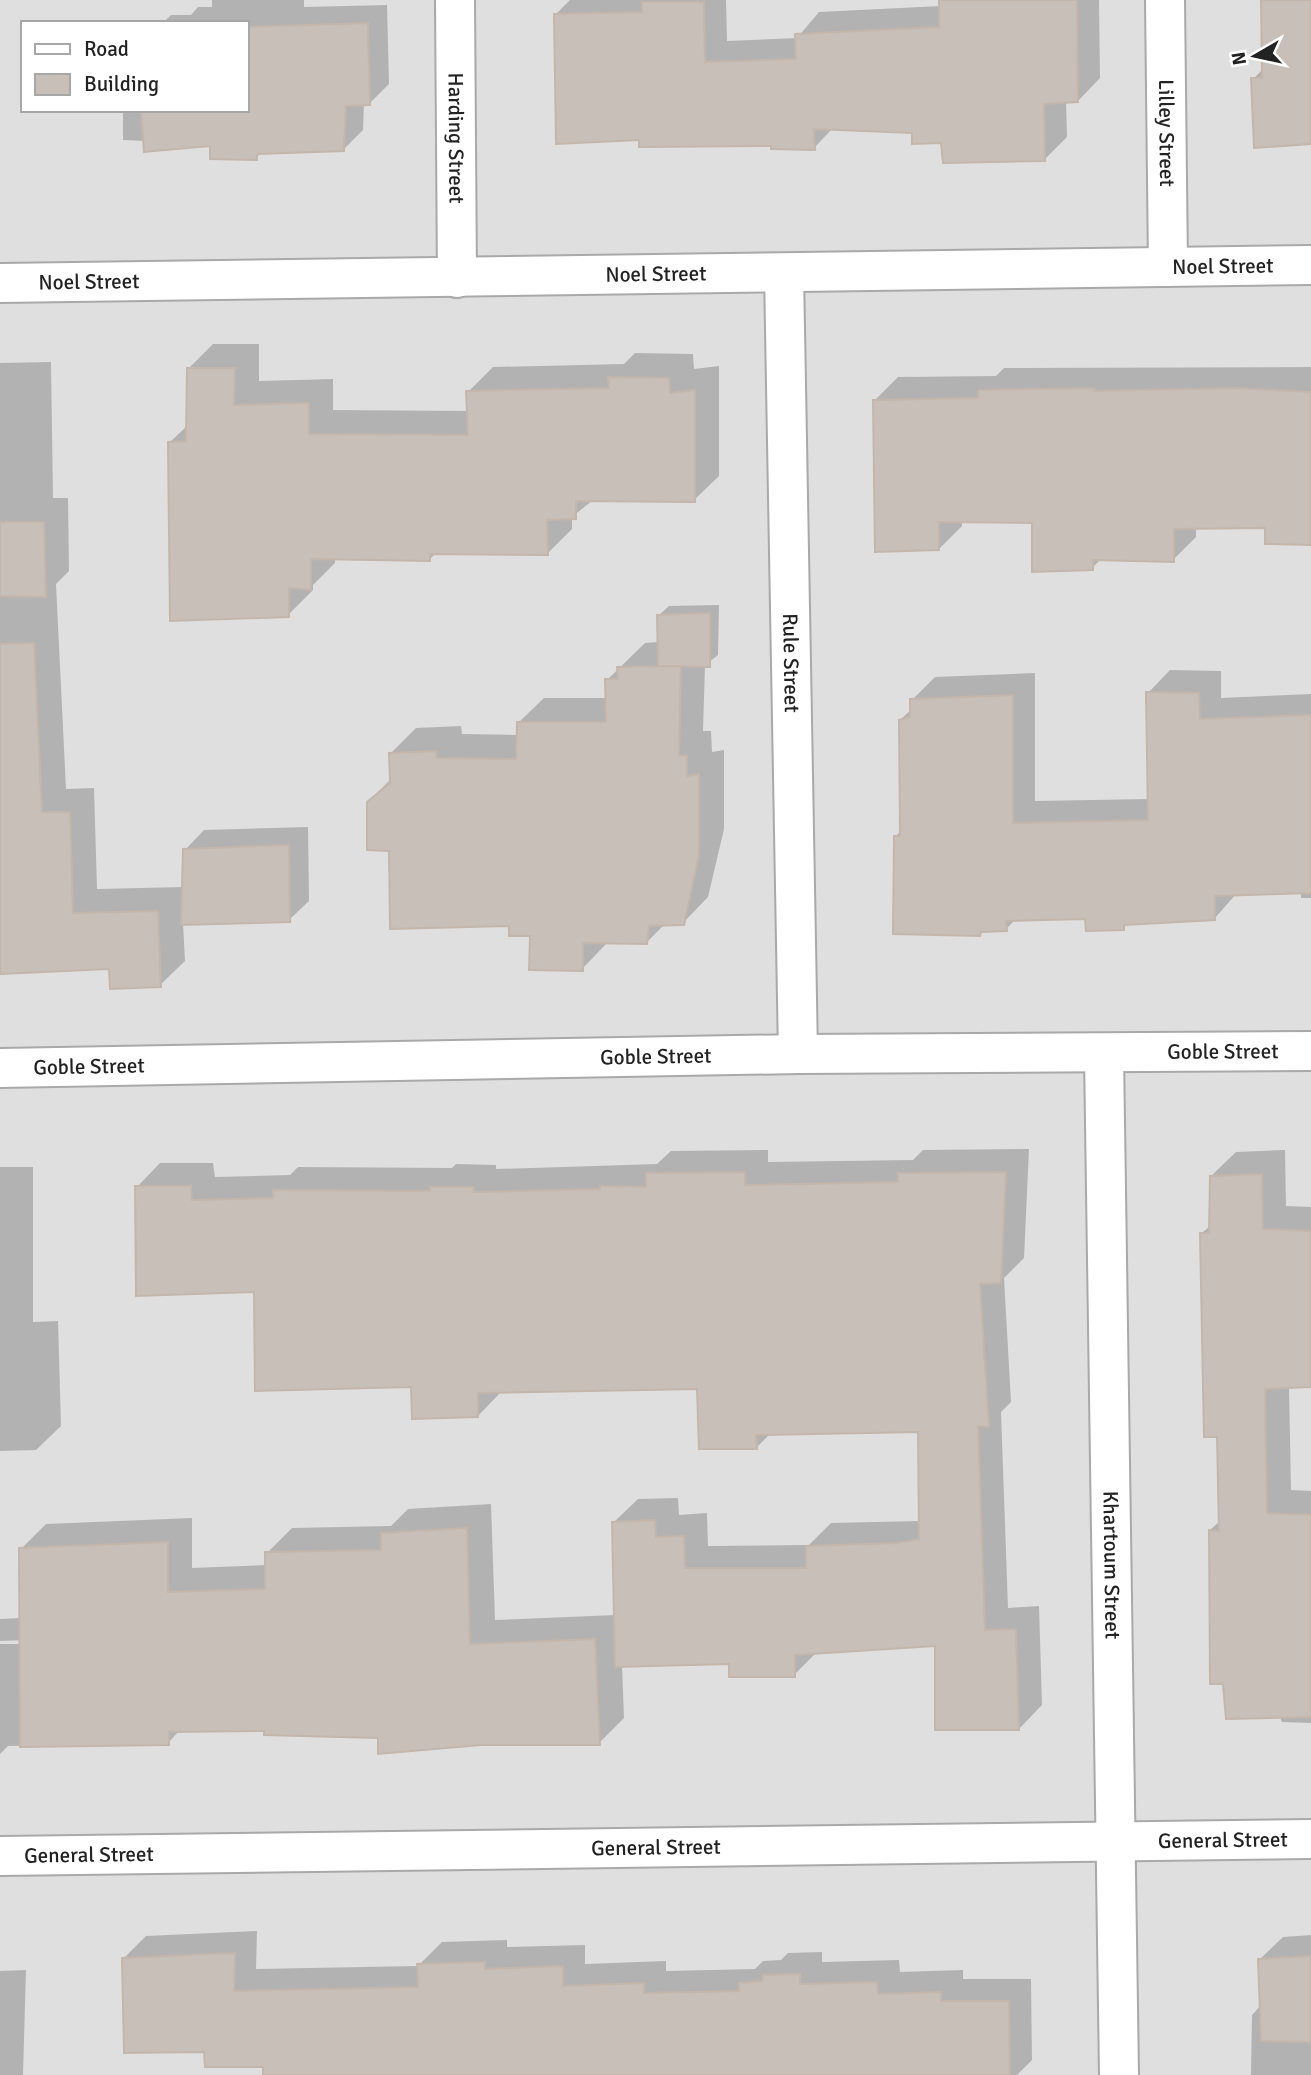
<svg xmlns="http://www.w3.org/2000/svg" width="1311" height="2075" font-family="Signika,sans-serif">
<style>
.residential{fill:#e0dfdf;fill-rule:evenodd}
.shadow{fill:#0003}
.building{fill:#c7bfb8;stroke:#c4b6ab;stroke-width:2}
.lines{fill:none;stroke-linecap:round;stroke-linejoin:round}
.minor-casing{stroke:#a9a9a9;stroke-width:42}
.minor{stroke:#fff;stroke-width:38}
.labels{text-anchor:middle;stroke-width:5;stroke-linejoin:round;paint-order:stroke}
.street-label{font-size:21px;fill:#222;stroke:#fff}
</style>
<rect width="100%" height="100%" fill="#f2efe9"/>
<path class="residential" d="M0,0H1311V2075H0ZM23,23H247V110H23Z"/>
<path class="shadow" d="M212,0H304V7L387,5L389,84L370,103H364L363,130L344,149L262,152L256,158L212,144L123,140V110H247V23H163L171,15H191L198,7H212Z
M570,0H726L727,41L797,38L819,12L941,6V0H1099L1100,78L1078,101H1066L1067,137L1045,159L942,141L913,131L833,128L814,148L641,138L555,15Z
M1262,0H1311V142L1253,79L1264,68Z
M213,344H259V381L333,379V410L468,411V392L493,367L624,364L635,353L693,354L694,369L719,366V476L694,500H593L572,517V529L547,554L436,553L429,560L335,558V563L313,585V590L288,615L170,442L188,425V369Z
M51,362L53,498H68L69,571L56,584L66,789L94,788L97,889L184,887L185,850L204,830L308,827L309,901L289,920L183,923L185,961L160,985L111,968L0,972V363Z
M1311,367V543L1266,526L1196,527V537L1173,560L1101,559L1092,568L1033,522L962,521V526L939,549L875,400L898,377L996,376L1004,368Z
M719,605L718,655L705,665L703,731H711L712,752L724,750V829L708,897L683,923L665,924L647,942H608L582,969L532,935L511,925L391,849L368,802L391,779V753L416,728L461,726L462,734L518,735V723L544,698H607V680L645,643L659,642V615L669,606Z
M1170,670L1221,671V698L1311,694V898H1301V892L1237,893L1214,919L1129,923L1123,928L1086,917L1016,919L1006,929L983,930L979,935L895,837L902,830L900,720L912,709V700L935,677L1035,673V801L1149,799L1148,693Z
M1029,1149L1024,1258L1004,1278L1011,1402L1001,1412L1008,1608L1039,1606L1042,1705L1019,1729L937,1644L817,1652L794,1675L731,1662L622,1665L624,1718L599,1743L380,1736L265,1729L180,1730L168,1743L8,1746L0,1754V1644H28V1640L0,1641V1619L21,1618V1549L46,1524L192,1518V1568L267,1565V1553L292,1528L391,1526L408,1509L491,1504L495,1620L616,1615L614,1522L638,1499L678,1498L679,1515L707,1513L708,1546L809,1545L831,1523L920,1521V1430L771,1433L756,1448L699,1387L501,1392L478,1416L413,1385L256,1290L137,1187L160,1163H213L215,1177L290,1175L298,1167L452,1168L456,1164L496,1165V1169L657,1164L671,1151L768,1150V1162L913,1160L923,1150Z
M1285,1150L1286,1206L1311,1207V1385L1289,1386L1291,1490L1311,1491V1723L1282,1722L1210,1530L1220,1521L1219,1435L1202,1233L1211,1225V1176L1236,1152Z
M0,1167H33V1322L58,1321L61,1426L36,1450L0,1451Z
M257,1931L256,1969L418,1966L442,1942L507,1940V1947L585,1945V1964L666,1961V1971L755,1969L763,1961L781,1960L788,1953L822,1952V1962L899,1960L900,1972L963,1970V1979H1031L1032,2060L1017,2075H264V2066L206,2050L123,1959L146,1936Z
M1311,1935V2075H1251L1252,2015L1261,2005L1260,1959L1283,1937Z
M26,1970L23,2075H0V1971Z"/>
<path class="building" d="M939,0H1077L1078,102L1044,104L1045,161L943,163L941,143L912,144V133L814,129L815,150L771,149V146L639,147V140L556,144L554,14L642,12V2H704L705,62L796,59L795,34L939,27Z
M1261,0H1311V144L1254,148L1251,78H1262Z
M368,23L370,105L346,106L344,151L257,154V160L210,159V146L144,152L141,110H247V27Z
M187,368H235L234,405L309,403V434L468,435L466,391L609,388L608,377L669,378L670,393L695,390V502L576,501V519L547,520L548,555L430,554V561L311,559V590L289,588V617L170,621L168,442L186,441Z
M1094,388V391L1237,388L1311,392V545L1265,544V528L1174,529V562L1093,560V570L1032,572V523L939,522V550L875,552L873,400L978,398L979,390Z
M0,522H44L46,597L0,596Z
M710,613V667L658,666L657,615Z
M34,643L42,812H70L73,913L158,911L161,987L110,989L109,969L0,974V644Z
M681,666L679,755L687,756V776L699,774V855L684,925L649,926L647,944L583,943V971L529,970L530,936H509V926L390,929L389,851L367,850V802L390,783L389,753L436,751L437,758L516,759L517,722H606L605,679H618L617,667Z
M1146,692L1199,693L1200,719L1311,715V893L1215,896V920L1124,925V930L1086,931L1085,919L1006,921L1007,931L981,932L980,936L893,934L894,836H900L899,720L910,717V699L1013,695V823L1148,820Z
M289,845L290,922L181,925L183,849Z
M745,1172V1185L898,1182V1173L1006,1172L1001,1283L980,1284L989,1427L978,1426L985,1630L1016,1629L1019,1730H935V1646L795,1655V1677H729V1664L615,1667L612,1522L655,1520L656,1537L684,1536L685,1568H806V1546L897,1543L919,1539L918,1432L756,1435L757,1449H699L697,1389L478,1393V1417L412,1419L411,1387L255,1391L254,1292L136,1296L135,1186H191L192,1200L273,1198V1190L430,1191V1187H473L474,1192L600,1189V1186L646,1187V1173Z
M1262,1174L1263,1229L1311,1231V1387L1265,1389L1267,1513L1311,1515V1717L1226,1719L1223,1684H1210L1209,1530L1219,1531L1217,1437H1204L1200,1233H1209L1210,1176Z
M467,1528L470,1644L595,1639L600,1745H481L378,1754V1738L264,1735V1731L169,1732V1745L20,1747L19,1548L168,1542V1592L265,1589V1552L381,1550V1533Z
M235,1953L234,1991L418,1987L417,1964L485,1962V1969L563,1966V1986L644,1983V1993L739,1991V1983L762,1981L763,1975L800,1974V1984L877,1982L878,1994L941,1992V2001H1009L1010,2075H263V2067H205L204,2052L124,2053L122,1958Z
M1311,1956V2042L1261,2041L1258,1959Z"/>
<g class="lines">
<defs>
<g id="minor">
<path id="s1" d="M455,0L457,278"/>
<path id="s2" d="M1165,0L1168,267"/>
<path id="s3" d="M784,273L798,1054"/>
<path id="s4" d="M0,283L1311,265"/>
<path id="s5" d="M1104,1054L1119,2075"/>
<path id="s6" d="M0,1068L798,1054L1311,1051"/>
<path id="s7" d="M0,1856L1311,1839"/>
</g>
</defs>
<use href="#minor" class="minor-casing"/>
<use href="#minor" class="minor"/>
</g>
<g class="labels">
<g class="street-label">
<text dy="7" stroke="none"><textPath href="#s2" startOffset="133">Lilley Street</textPath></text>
<text dy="7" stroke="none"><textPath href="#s1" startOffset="138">Harding Street</textPath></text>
<text dy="7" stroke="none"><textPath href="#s4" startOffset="1223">Noel Street</textPath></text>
<text dy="7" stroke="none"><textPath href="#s4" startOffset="656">Noel Street</textPath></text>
<text dy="7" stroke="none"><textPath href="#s4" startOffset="89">Noel Street</textPath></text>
<text dy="7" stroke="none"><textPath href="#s3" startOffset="390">Rule Street</textPath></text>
<text dy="7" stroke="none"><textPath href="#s6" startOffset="1223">Goble Street</textPath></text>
<text dy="7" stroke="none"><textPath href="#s6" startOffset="656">Goble Street</textPath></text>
<text dy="7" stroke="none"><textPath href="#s6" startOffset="89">Goble Street</textPath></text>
<text dy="7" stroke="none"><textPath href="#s5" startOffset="511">Khartoum Street</textPath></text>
<text dy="7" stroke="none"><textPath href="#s7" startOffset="1223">General Street</textPath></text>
<text dy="7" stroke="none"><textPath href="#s7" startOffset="656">General Street</textPath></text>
<text dy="7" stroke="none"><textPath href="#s7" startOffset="89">General Street</textPath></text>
</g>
</g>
<rect x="21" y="21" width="228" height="91" fill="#ffffff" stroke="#a7a7a7" stroke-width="2"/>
<rect x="35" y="44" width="35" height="10" fill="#ffffff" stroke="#a7a7a7" stroke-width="2"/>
<text x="84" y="56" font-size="21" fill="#222222">Road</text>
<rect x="35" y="74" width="35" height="21" fill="#c7bfb8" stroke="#a7a7a7" stroke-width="2"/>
<text x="84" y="91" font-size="21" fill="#222222">Building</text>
<g transform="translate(1255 56) rotate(261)" stroke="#ffffff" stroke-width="5" paint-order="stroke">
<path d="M0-5L12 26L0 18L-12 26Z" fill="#222222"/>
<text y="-10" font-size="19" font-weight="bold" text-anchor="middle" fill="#222222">N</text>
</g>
</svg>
